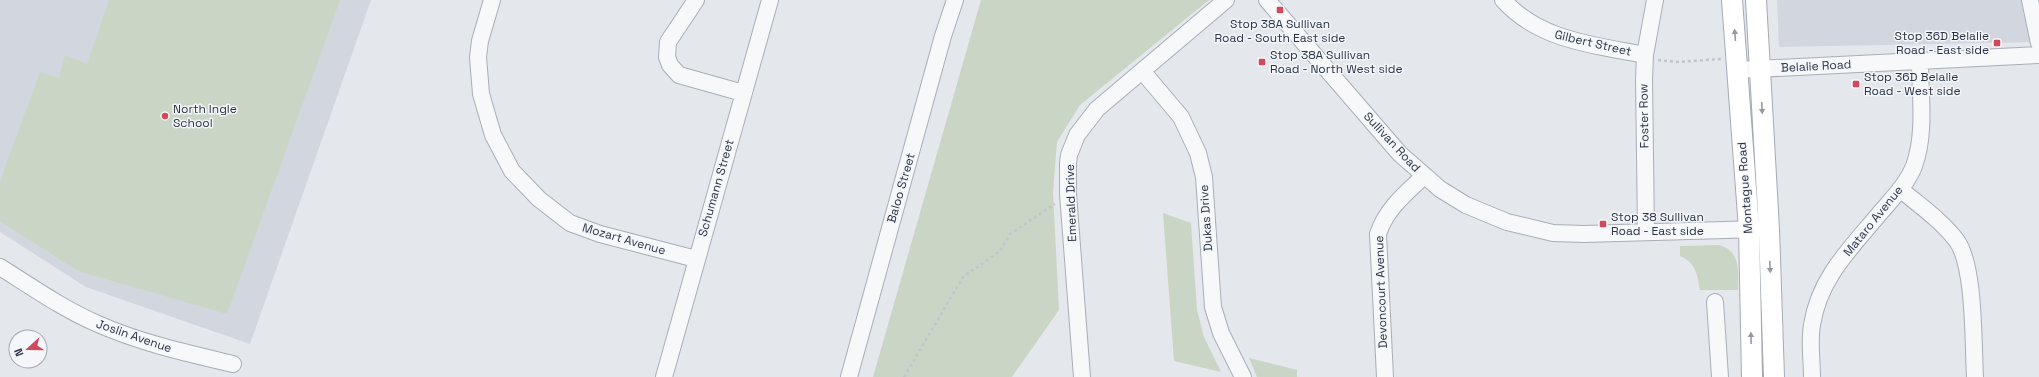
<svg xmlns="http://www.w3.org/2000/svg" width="2039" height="377" font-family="'Space Grotesk',sans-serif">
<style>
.built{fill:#d2d6de}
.green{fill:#c9d6c5}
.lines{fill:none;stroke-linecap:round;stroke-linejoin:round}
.minor-casing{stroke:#a9aeb7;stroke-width:18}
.major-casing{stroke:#a3abb8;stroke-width:22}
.path{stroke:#c2c5cb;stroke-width:2.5;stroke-dasharray:3 3;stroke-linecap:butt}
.minor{stroke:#f7f8fa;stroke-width:16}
.major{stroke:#fff;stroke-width:20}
.oneway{fill:#959aa2}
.poi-dot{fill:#d1495b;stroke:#f4f6f9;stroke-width:1.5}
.labels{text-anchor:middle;stroke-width:3;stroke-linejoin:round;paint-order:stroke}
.poi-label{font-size:12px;fill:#2b3445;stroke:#f4f6f9;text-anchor:start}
.street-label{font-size:12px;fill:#2b3445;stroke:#f4f6f9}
</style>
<rect width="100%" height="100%" fill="#e4e7ec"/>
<path class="built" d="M0,0H371L250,344L86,287L0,232Z
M1777,0H2039V42L1779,47Z"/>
<path class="green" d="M109,0H340L227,314L78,271L0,221V181L40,72L59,78L65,55L87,64Z
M981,0H1209L1080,105L1057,142L1053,192L1059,310L1012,377H873Z
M1163,213L1191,223L1197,310L1204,337L1221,372L1174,361Z
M1719,245C1741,251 1738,271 1738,290H1700C1697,274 1696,263 1680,256V246Z
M1249,358L1297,370V377H1257Z"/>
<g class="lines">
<defs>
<path id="minor" d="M492,0L480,41L478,57L481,94L493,135L512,171L539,199L570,223L600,234L696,259
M696,0L668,42L667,57L670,65L679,75L743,93
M1267,0L1400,154L1440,189L1466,205L1507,222L1553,233L1584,234L1760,229
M1503,0C1540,41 1595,45 1645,55
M2030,0L2039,43
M1737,70L2039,55
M1143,72L1181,117L1198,153L1204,177L1213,307L1221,333L1243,377
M1900,189C1919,205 1942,221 1957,241C1975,267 1973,343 1975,377
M1646,232L1644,80L1645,55L1655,0
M0,267C32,287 63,309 98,324C141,343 187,353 233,364
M1715,302L1720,377
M664,377L770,0
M849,377L943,36L955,0
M1082,377L1068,194V163L1069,155L1077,135L1097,109L1226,0
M1385,377L1378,234C1386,209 1406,193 1424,176
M1812,377C1812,360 1809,342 1812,325C1819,278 1851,248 1880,213C1892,199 1907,184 1914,166C1926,133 1920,95 1920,61"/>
<path id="major" d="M1732,0L1749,229L1752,377
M1756,0L1769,229L1774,377"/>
</defs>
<use href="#minor" class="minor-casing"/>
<use href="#major" class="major-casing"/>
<path class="path" d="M1658,60L1677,62L1721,59
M904,377L963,277L1000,251L1010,234L1055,204"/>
<use href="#minor" class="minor"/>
<use href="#major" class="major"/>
</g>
<defs><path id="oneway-solid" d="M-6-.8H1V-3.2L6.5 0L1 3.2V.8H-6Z"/></defs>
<g class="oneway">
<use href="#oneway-solid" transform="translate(1735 35) rotate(-94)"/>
<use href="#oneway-solid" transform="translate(1762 108) rotate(87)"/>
<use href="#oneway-solid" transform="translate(1770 267) rotate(88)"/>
<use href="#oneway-solid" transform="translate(1751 338) rotate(-91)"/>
</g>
<g class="poi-dot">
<rect x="1276" y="6" width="8" height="8" rx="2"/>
<rect x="1993" y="39" width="8" height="8" rx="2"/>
<rect x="1258" y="58" width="8" height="8" rx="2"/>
<rect x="1852" y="80" width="8" height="8" rx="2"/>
<circle cx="165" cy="116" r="4"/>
<rect x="1599" y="220" width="8" height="8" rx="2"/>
</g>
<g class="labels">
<g class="poi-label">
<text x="1280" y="28" text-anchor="middle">Stop 38A Sullivan<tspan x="1280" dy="14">Road - South East side</tspan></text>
<text x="1989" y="40" text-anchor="end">Stop 36D Belalie<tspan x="1989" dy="14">Road - East side</tspan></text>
<text x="1270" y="59">Stop 38A Sullivan<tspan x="1270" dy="14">Road - North West side</tspan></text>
<text x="1864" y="81">Stop 36D Belalie<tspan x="1864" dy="14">Road - West side</tspan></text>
<text x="173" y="113">North Ingle<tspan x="173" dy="14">School</tspan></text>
<text x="1611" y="221">Stop 38 Sullivan<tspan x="1611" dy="14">Road - East side</tspan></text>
</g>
<g class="street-label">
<text transform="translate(1593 43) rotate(13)" y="4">Gilbert Street</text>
<text transform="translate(1816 66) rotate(-3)" y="4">Belalie Road</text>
<text transform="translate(1644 116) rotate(-91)" y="4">Foster Row</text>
<text transform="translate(1392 142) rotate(47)" y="4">Sullivan Road</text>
<text transform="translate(716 188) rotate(-74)" y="4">Schumann Street</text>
<text transform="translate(901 188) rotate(-74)" y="4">Baloo Street</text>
<text transform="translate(1745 188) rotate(-94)" y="4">Montague Road</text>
<text transform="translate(1071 203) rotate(-92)" y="4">Emerald Drive</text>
<text transform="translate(1206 218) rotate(-94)" y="4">Dukas Drive</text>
<text transform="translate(1873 221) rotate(-51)" y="4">Mataro Avenue</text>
<text transform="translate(624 239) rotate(16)" y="4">Mozart Avenue</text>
<text transform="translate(1381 292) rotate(-92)" y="4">Devoncourt Avenue</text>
<text transform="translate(134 336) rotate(19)" y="4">Joslin Avenue</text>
</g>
</g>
<g transform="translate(28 349) rotate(249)"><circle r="19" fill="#f4f6f9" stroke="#a4a8b1"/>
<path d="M0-3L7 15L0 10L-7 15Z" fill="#d1495b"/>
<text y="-6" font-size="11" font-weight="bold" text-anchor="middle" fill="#2b3445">N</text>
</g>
</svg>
